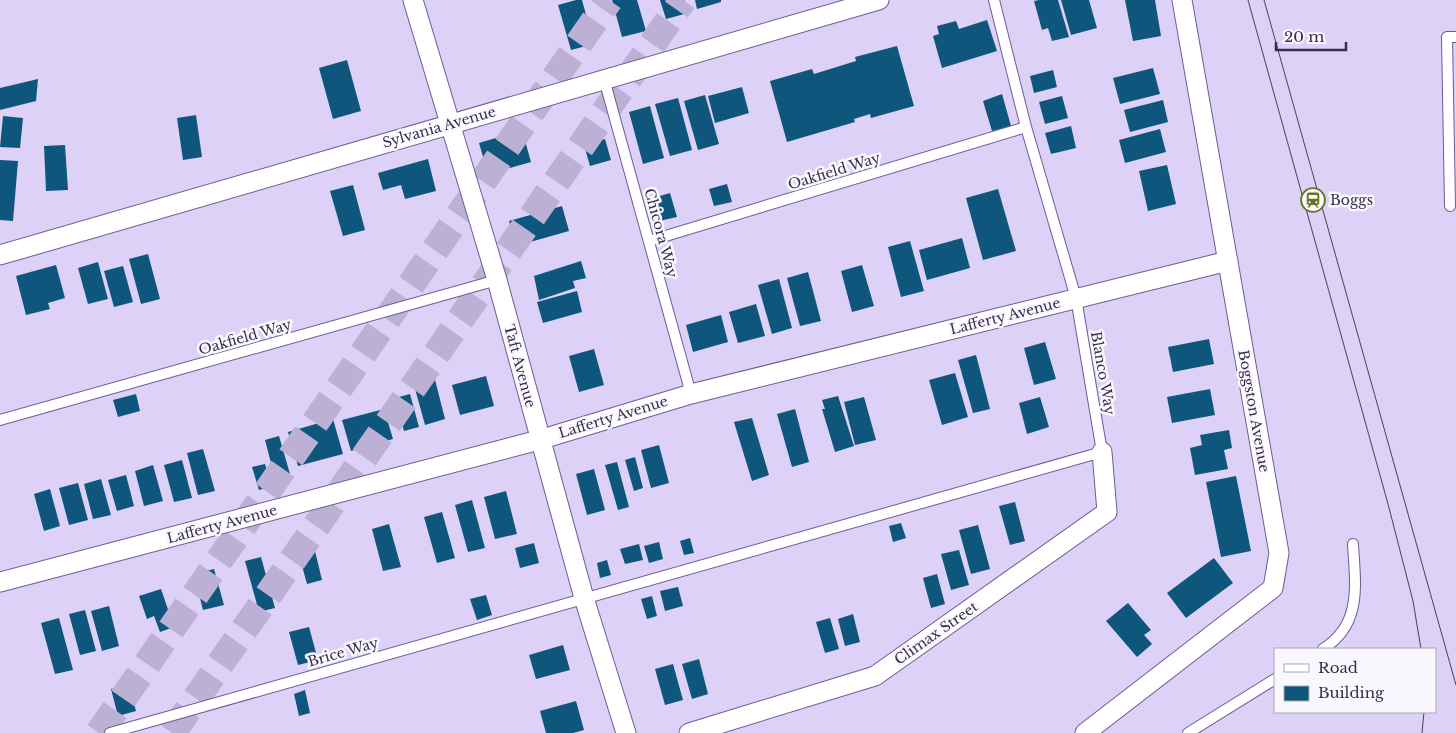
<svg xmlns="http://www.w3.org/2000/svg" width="1456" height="733" font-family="'Libre Baskerville',serif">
<rect width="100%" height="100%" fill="#ddd1f8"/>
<path fill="#0e567c" d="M576,0h6l12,44 -23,6 -13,-45z
M612,0h25l9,31 -24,6z
M660,0h24l4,13 -22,6z
M695,0h26v2l-24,7z
M1039,0h19l11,37 -17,4 -4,-13 -6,2 -8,-29z
M1061,0h28l8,28 -26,7z
M1125,0h30l6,36 -28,5z
M987,20l10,31 -55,17 -9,-32 6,-2 -2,-8 19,-5 3,8z
M897,46l17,60 -43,12 -1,-4 -16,5 1,3 -68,20 -17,-61 42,-12 2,5 42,-13 -1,-4z
M347,60l14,51 -28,8 -14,-51z
M1153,68l7,26 -40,10 -7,-26z
M1053,70l4,17 -23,6 -4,-17z
M38,79l-2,22 -36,9v-22z
M742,87l7,26 -34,10 -7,-27z
M1002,94l9,32 -19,5 -9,-30z
M705,95l14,49 -21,6 -14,-49z
M1062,96l6,22 -23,6 -6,-22z
M678,98l14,52 -22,6 -15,-52z
M1163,100l5,22 -38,10 -6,-22z
M650,106l14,52 -21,6 -14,-52z
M196,115l6,42 -19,3 -6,-42z
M3,116l20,2 -3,30 -20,-1z
M1071,126l5,22 -25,6 -6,-21z
M1160,129l6,23 -41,11 -6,-23z
M522,130l9,32 -36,10 -4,-14 -7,2 -5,-17z
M605,139l6,21 -21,6 -6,-21z
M65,145l3,45 -22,1 -2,-45z
M428,159l8,32 -31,8 -4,-14 -18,5 -5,-17z
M0,160l18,1 -5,60 -13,-1z
M1167,165l9,39 -28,7 -9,-40z
M727,184l5,18 -18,4 -5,-17z
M353,185l12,45 -22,6 -13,-45z
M998,189l18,62 -33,9 -17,-62z
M670,193l7,24 -18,4 -6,-23z
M562,206l7,25 -53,15 -7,-25z
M962,238l8,30 -43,12 -8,-30z
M910,241l14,50 -23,6 -13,-50z
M148,254l12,45 -19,5 -12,-45z
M581,261l5,17 -13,3 2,7 -36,12 -5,-24z
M98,262l10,37 -20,5 -10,-36z
M56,265l9,33 -17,5 2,6 -24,6 -10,-39z
M862,265l12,41 -22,6 -11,-41z
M123,266l10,36 -19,5 -10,-36z
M808,272l13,49 -21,5 -13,-48z
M779,279l13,49 -20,6 -14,-49z
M577,291l5,21 -39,11 -6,-21z
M756,304l9,32 -27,7 -9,-31z
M721,315l7,27 -35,10 -7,-27z
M1209,339l5,25 -41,8 -5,-25z
M1045,342l11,37 -22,6 -10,-37z
M594,349l10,36 -25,7 -10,-36z
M976,355l14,54 -17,4 -15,-53z
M432,368l13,51 -20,6 -14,-51z
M955,373l13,44 -26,8 -13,-45z
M486,376l8,30 -34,9 -8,-30z
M1210,389l5,26 -43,8 -5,-26z
M136,394l4,17 -22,6 -5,-17z
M410,394l9,33 -15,4 -9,-33z
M838,396l16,50 -19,6 -13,-43h3l-3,-9z
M864,397l12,43 -21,5 -11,-43z
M1040,397l9,30 -22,7 -8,-31z
M384,409l9,30 -42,12 -9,-31z
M795,409l14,53 -17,5 -15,-53z
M752,418l17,57 -17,6 -18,-59z
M333,419l10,35 -45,12 -10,-34z
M1229,430l3,18 -8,2 4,19 -33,6 -5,-27 12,-3 -2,-10z
M279,436l11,38 -15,4 -10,-38z
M659,445l10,38 -18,5 -10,-38z
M203,449l12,42 -17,4 -11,-42z
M635,457l8,31 -9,3 -9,-31z
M182,460l10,38 -18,4 -10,-37z
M617,462l12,45 -11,3 -13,-45z
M265,464l7,22 -13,4 -7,-23z
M153,465l10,36 -19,5 -9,-35z
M594,469l11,41 -18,5 -11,-41z
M126,475l8,31 -17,5 -9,-31z
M1236,476l15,75 -30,6 -15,-75z
M101,479l10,36 -18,4 -9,-35z
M78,483l10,37 -19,5 -10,-37z
M50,489l10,37 -16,5 -10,-37z
M506,491l11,43 -22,5 -11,-42z
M472,500l13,48 -17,4 -13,-47z
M1015,502l10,39 -15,4 -11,-39z
M442,512l13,46 -18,5 -13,-46z
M901,523l5,15 -13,4 -4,-16z
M389,524l12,43 -18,4 -11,-42z
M978,525l12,44 -19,5 -12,-44z
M690,538l4,15 -10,2 -4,-14z
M659,542l4,17 -14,4 -5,-17z
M534,543l5,20 -19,5 -5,-20z
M639,544l4,16 -18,4 -5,-15z
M314,547l8,33 -15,4 -9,-33z
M959,550l10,35 -18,5 -10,-36z
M261,557l14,51 -16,4 -14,-51z
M1214,558l19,25 -47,35 -19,-25z
M607,560l4,15 -11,3 -3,-15z
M214,569l10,36 -21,5 -9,-36z
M937,574l8,30 -14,4 -8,-30z
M678,587l5,19 -18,5 -5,-20z
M161,589l13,38 -14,5 -6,-16 -7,3 -8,-23z
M486,595l6,20 -15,5 -7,-21z
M652,596l5,20 -10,3 -6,-20z
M1128,603l23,27 -7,5 8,9 -15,13 -31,-36z
M109,606l10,40 -17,5 -11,-40z
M85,610l11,41 -16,4 -11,-41z
M853,614l7,28 -15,4 -7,-27z
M59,618l14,52 -18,4 -14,-51z
M830,618l9,31 -14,4 -9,-31z
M309,627l9,33 -20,5 -9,-33z
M563,645l7,25 -34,9 -7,-24z
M699,659l9,35 -16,5 -10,-35z
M673,664l10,36 -18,5 -10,-36z
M129,685l7,26 -18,5 -7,-27z
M305,690l5,23 -11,3 -5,-22z
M576,701l8,29 -11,3h-27l-6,-22z"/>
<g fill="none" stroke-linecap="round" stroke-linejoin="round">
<path stroke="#bcb1d5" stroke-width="28" stroke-dasharray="28 14" stroke-linecap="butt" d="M99,733l510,-733
M172,733l511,-733"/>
<g stroke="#6e5b94" stroke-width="12">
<path id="service" d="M604,79l87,315
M1450,206l-3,-169h9
M649,241l377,-114
M0,420l497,-140
M1323,649c40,-25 32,-66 30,-105
M110,733l992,-281 -26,-154 -50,-171 -32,-127
M1188,733l87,-54"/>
</g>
<g stroke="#6e5b94" stroke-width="21">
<path id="minor" d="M413,0l84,280 87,318 42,135
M0,255l879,-255
M0,582l539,-142 152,-46 537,-133
M689,733l186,-57 232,-164 -5,-60
M1085,733l188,-145 6,-35 -97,-553"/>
</g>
<use href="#service" stroke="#fff" stroke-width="10"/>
<use href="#minor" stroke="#fff" stroke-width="19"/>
<path stroke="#48405b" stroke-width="1" d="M1248,0l140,504 25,97 8,48
M1264,0l192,685
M1422,733l2,-21"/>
</g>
<defs>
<g id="station-ring" transform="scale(1.25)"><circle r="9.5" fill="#faf8ff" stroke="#657420" stroke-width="1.5"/><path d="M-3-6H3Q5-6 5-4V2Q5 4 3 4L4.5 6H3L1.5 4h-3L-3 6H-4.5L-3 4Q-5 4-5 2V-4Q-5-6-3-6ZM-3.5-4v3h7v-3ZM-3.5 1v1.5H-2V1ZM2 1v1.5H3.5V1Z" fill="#657420"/></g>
</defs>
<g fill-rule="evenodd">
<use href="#station-ring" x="1313" y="200"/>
</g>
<g text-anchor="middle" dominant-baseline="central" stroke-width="5" stroke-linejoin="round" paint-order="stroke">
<g font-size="14" fill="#372f48" stroke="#faf8ff">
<text transform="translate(439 127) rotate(-16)">Sylvania Avenue</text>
<text transform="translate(834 171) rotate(-17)">Oakfield Way</text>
<text transform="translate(661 233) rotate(75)">Chicora Way</text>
<text transform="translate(1005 316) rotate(-14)">Lafferty Avenue</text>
<text transform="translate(245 337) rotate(-16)">Oakfield Way</text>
<text transform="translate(520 366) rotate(75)">Taft Avenue</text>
<text transform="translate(1103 373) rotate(80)">Blanco Way</text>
<text transform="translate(1254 411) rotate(80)">Boggston Avenue</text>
<text transform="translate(613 417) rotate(-17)">Lafferty Avenue</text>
<text transform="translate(222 524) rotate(-15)">Lafferty Avenue</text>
<text transform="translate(936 633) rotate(-35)">Climax Street</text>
<text transform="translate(343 652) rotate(-16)">Brice Way</text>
</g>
<g font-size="14" fill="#372f48" stroke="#faf8ff" text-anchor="start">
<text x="1330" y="200">Boggs</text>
</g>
</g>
<rect x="1274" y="648" width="162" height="65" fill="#faf8ff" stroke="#aca8b6"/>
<rect x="1284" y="664" width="25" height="8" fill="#ffffff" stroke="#aca8b6"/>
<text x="1318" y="673" font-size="15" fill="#372f48">Road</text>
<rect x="1284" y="686" width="25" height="15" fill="#0e567c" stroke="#aca8b6"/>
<text x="1318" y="698" font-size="15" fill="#372f48">Building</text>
<path d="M1276 42v8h70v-8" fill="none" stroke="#372f48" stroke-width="2.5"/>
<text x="1284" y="42" font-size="15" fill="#372f48" stroke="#faf8ff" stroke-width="4" paint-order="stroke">20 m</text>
</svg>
